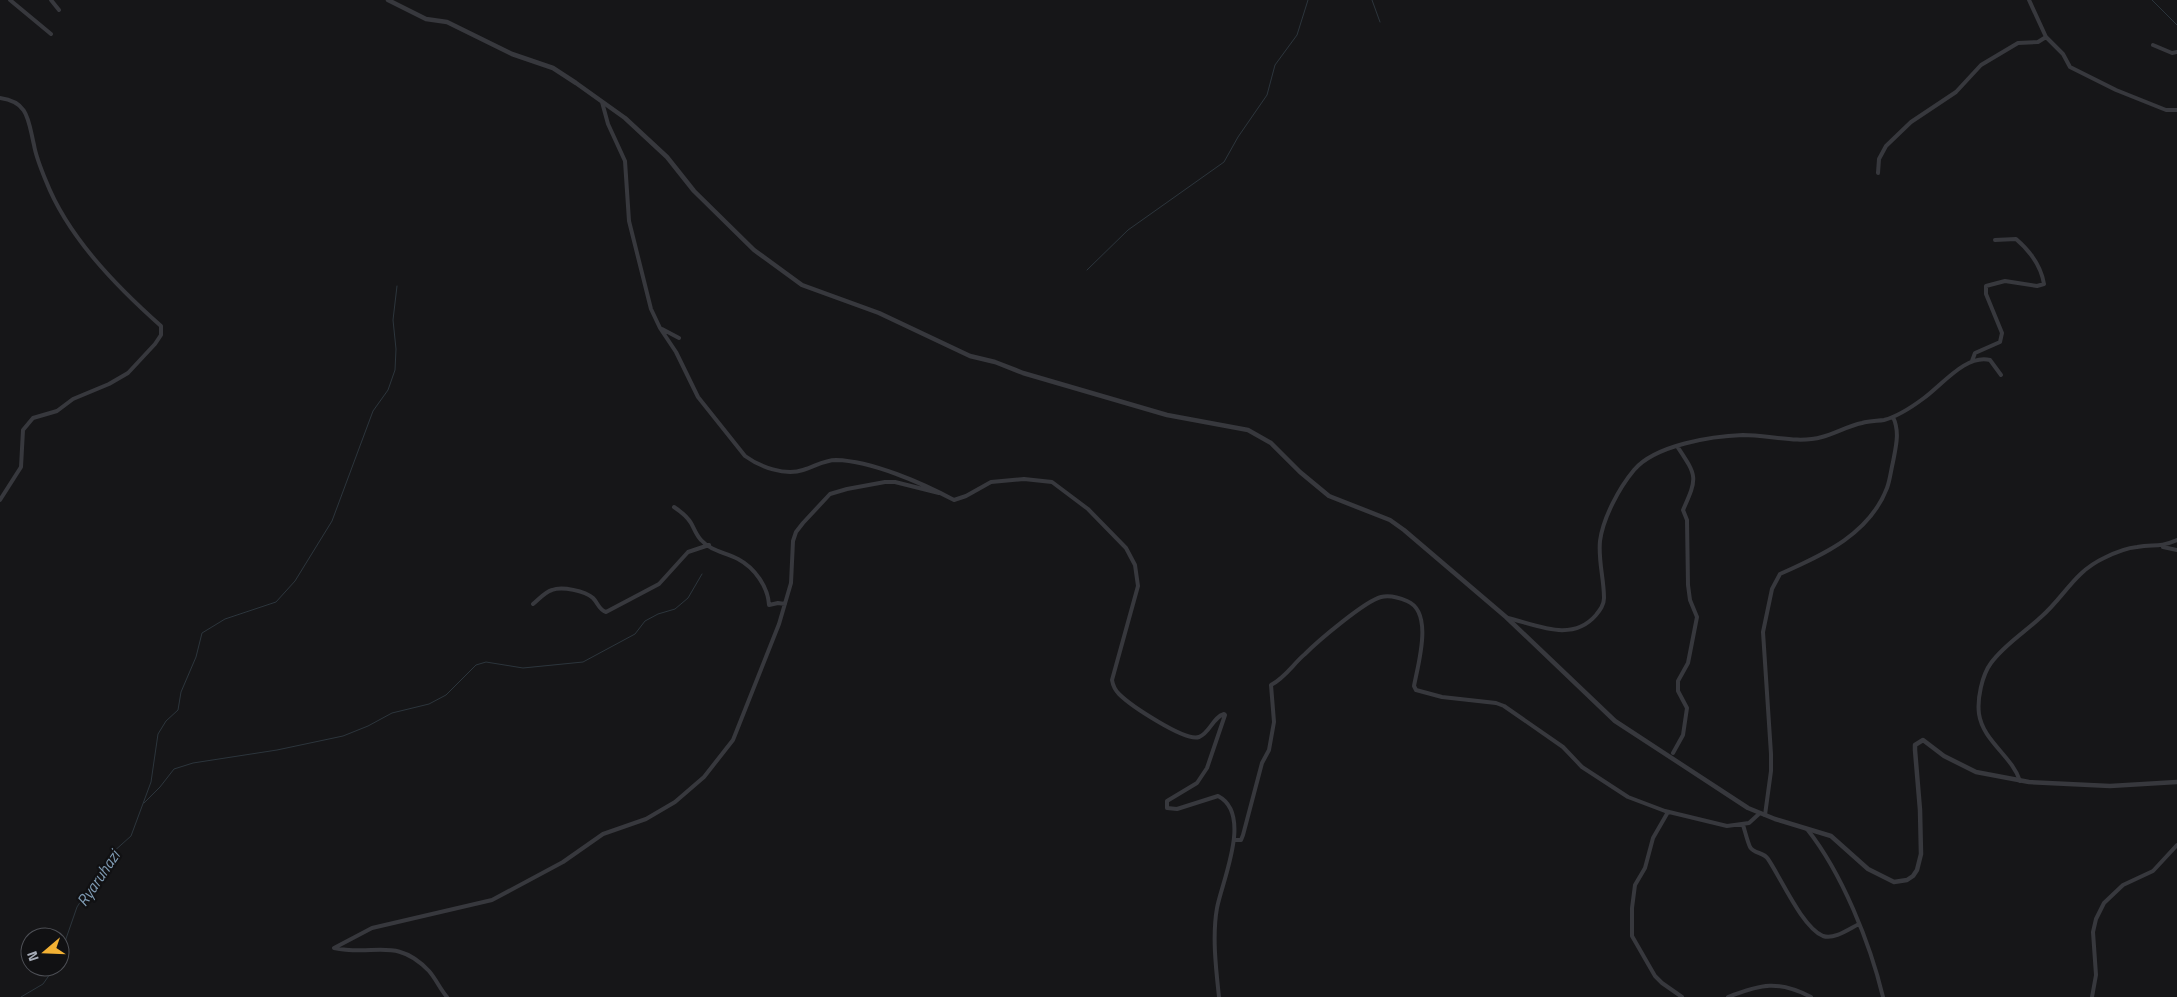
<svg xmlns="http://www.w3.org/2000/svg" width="2177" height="997" font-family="'Titillium Web',sans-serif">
<rect width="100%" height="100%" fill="#161618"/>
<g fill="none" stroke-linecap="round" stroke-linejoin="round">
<path stroke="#2c353c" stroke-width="1" d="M1372,0l8,22
M2152,0l25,25
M1087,270l41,-40 96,-68 14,-25 29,-42 8,-30 22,-30 11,-35
M144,803l16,-16 14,-18 19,-6 84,-13 66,-14 25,-10 24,-13 37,-9 17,-9 30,-30 10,-3 37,6 60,-6 52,-28 10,-13 13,-7 17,-5 13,-11 14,-24
M60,956l17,-49 35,-54 19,-17 20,-54 7,-48 8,-13 12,-11 3,-18 15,-35 6,-24 23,-14 51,-17 19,-21 37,-60 41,-110 15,-21 7,-20 1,-21 -3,-29 4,-34
M21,997l22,-13 12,-17"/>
<path stroke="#37383d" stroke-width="4" d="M10,0l41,34
M51,0l8,10
M2029,0l17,37 17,17 7,13 46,23 50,20h11
M2153,45l19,8 5,-1
M0,98c29,4 28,22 34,47 2,12 7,24 12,36 22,56 70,105 115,145v9l-6,9 -27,29 -19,11 -36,15 -16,12 -24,7 -10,12 -2,37 -21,33
M602,102l6,22 17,37 4,60 22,88 9,19 16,24 22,45 47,59c15,11 40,20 58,14 11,-3 21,-10 33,-10 36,1 86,23 118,40l12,-4 25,-14 33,-3 28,3 36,27 38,39 9,17 3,21 -26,94c1,6 3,10 7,14 11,11 66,48 80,43 11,-4 14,-20 25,-23l1,1 -18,53 -10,15 -30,18v7l10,1 41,-13c35,18 4,85 -1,112 -5,28 -1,61 2,89
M1878,173l1,-14 7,-13 25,-24 45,-30 25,-27 37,-22 20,-1 8,-5
M662,329l17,9
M1972,361l3,-8 25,-11 2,-9 -16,-39v-8l19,-5 32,5 7,-2c-3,-18 -14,-33 -28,-45l-21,1
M674,507c6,4 13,9 17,16 3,5 5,12 10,17 10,11 23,12 37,19 17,9 30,28 31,46l9,-2 7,1
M2163,547l14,3
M533,604c6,-5 12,-12 19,-14 10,-4 33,1 41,8 5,5 6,12 13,14l53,-28 29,-32 21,-7
M1508,618c29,7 64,25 88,-3 4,-5 8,-10 8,-17 0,-19 -6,-38 -4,-57 3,-23 19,-53 34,-71 21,-25 78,-34 109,-35 26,0 54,9 79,2 14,-4 26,-11 40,-14 7,-2 15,-2 22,-3 15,-4 28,-13 40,-22 18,-13 42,-44 66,-38l11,15
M1673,753l10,-18 4,-27 -9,-17v-10l10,-18 9,-46 -7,-17 -2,-15 -1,-65 -4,-10c15,-33 14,-34 -6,-64
M2020,781c-8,-25 -37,-40 -41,-67 -2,-15 3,-39 12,-51 13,-18 34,-31 50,-46 24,-21 33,-45 63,-59 10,-5 22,-10 33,-11 18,-3 21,1 40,-7
M1668,812l-15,26 -8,30 -10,17 -3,23v28l23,40 7,7 20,14
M1765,815l6,-44v-17l-8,-122 9,-43 8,-15c42,-19 89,-39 107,-86 3,-8 4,-18 6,-26 3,-16 7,-30 0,-45
M1743,825c2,6 4,15 7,22 4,7 14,5 18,12 13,19 34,68 55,77 11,4 26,-7 36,-12
M1807,829c35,44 63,114 76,168
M1234,840h7l2,-5 19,-72 7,-13 5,-28 -3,-37c15,-8 22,-21 34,-31 13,-13 60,-53 76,-57 8,-2 19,1 26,4 27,11 11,63 7,85l2,4 26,7 54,6 8,3 59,41 19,20 46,30 37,14 62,15 22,-3 11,-10
M334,948l38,-20 120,-28 71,-38 40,-28 43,-15 29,-17 29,-25 29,-37 46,-116 12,-41 2,-42 3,-9 7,-9 27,-29 17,-5 38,-7h10l44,11
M334,948c40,9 62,-12 95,23 7,8 11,18 18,26
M1728,997c33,-13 50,-17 83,0
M2092,997l4,-22 -3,-43 3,-13 8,-16 19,-18 30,-14 24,-26"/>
<path stroke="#37383d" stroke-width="4.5" d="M388,0l38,19 21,3 65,32 41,14 23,15 49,35 42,39 27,34 60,59 48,35 77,28 91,43 25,6 28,11 144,42 81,15 23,13 29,29 29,24 61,24 14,10 102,87 109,104 133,87 27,11 56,17 37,33 26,13 13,-2 6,-4 4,-6 4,-16 -1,-44 -5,-60v-5l8,-5 21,16 32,16 53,10 81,4 67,-4"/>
</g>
<g text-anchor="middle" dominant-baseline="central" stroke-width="4.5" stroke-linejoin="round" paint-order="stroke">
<g font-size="16" font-style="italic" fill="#7f9bb3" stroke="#111113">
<text transform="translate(98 878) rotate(-56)">Ryaruhazi</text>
</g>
</g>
<g transform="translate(45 952) rotate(251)"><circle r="24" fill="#111113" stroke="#4d4f55"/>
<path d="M0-4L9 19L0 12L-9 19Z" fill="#f2b134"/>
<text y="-8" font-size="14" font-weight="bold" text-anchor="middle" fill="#a8adb8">N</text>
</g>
</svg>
